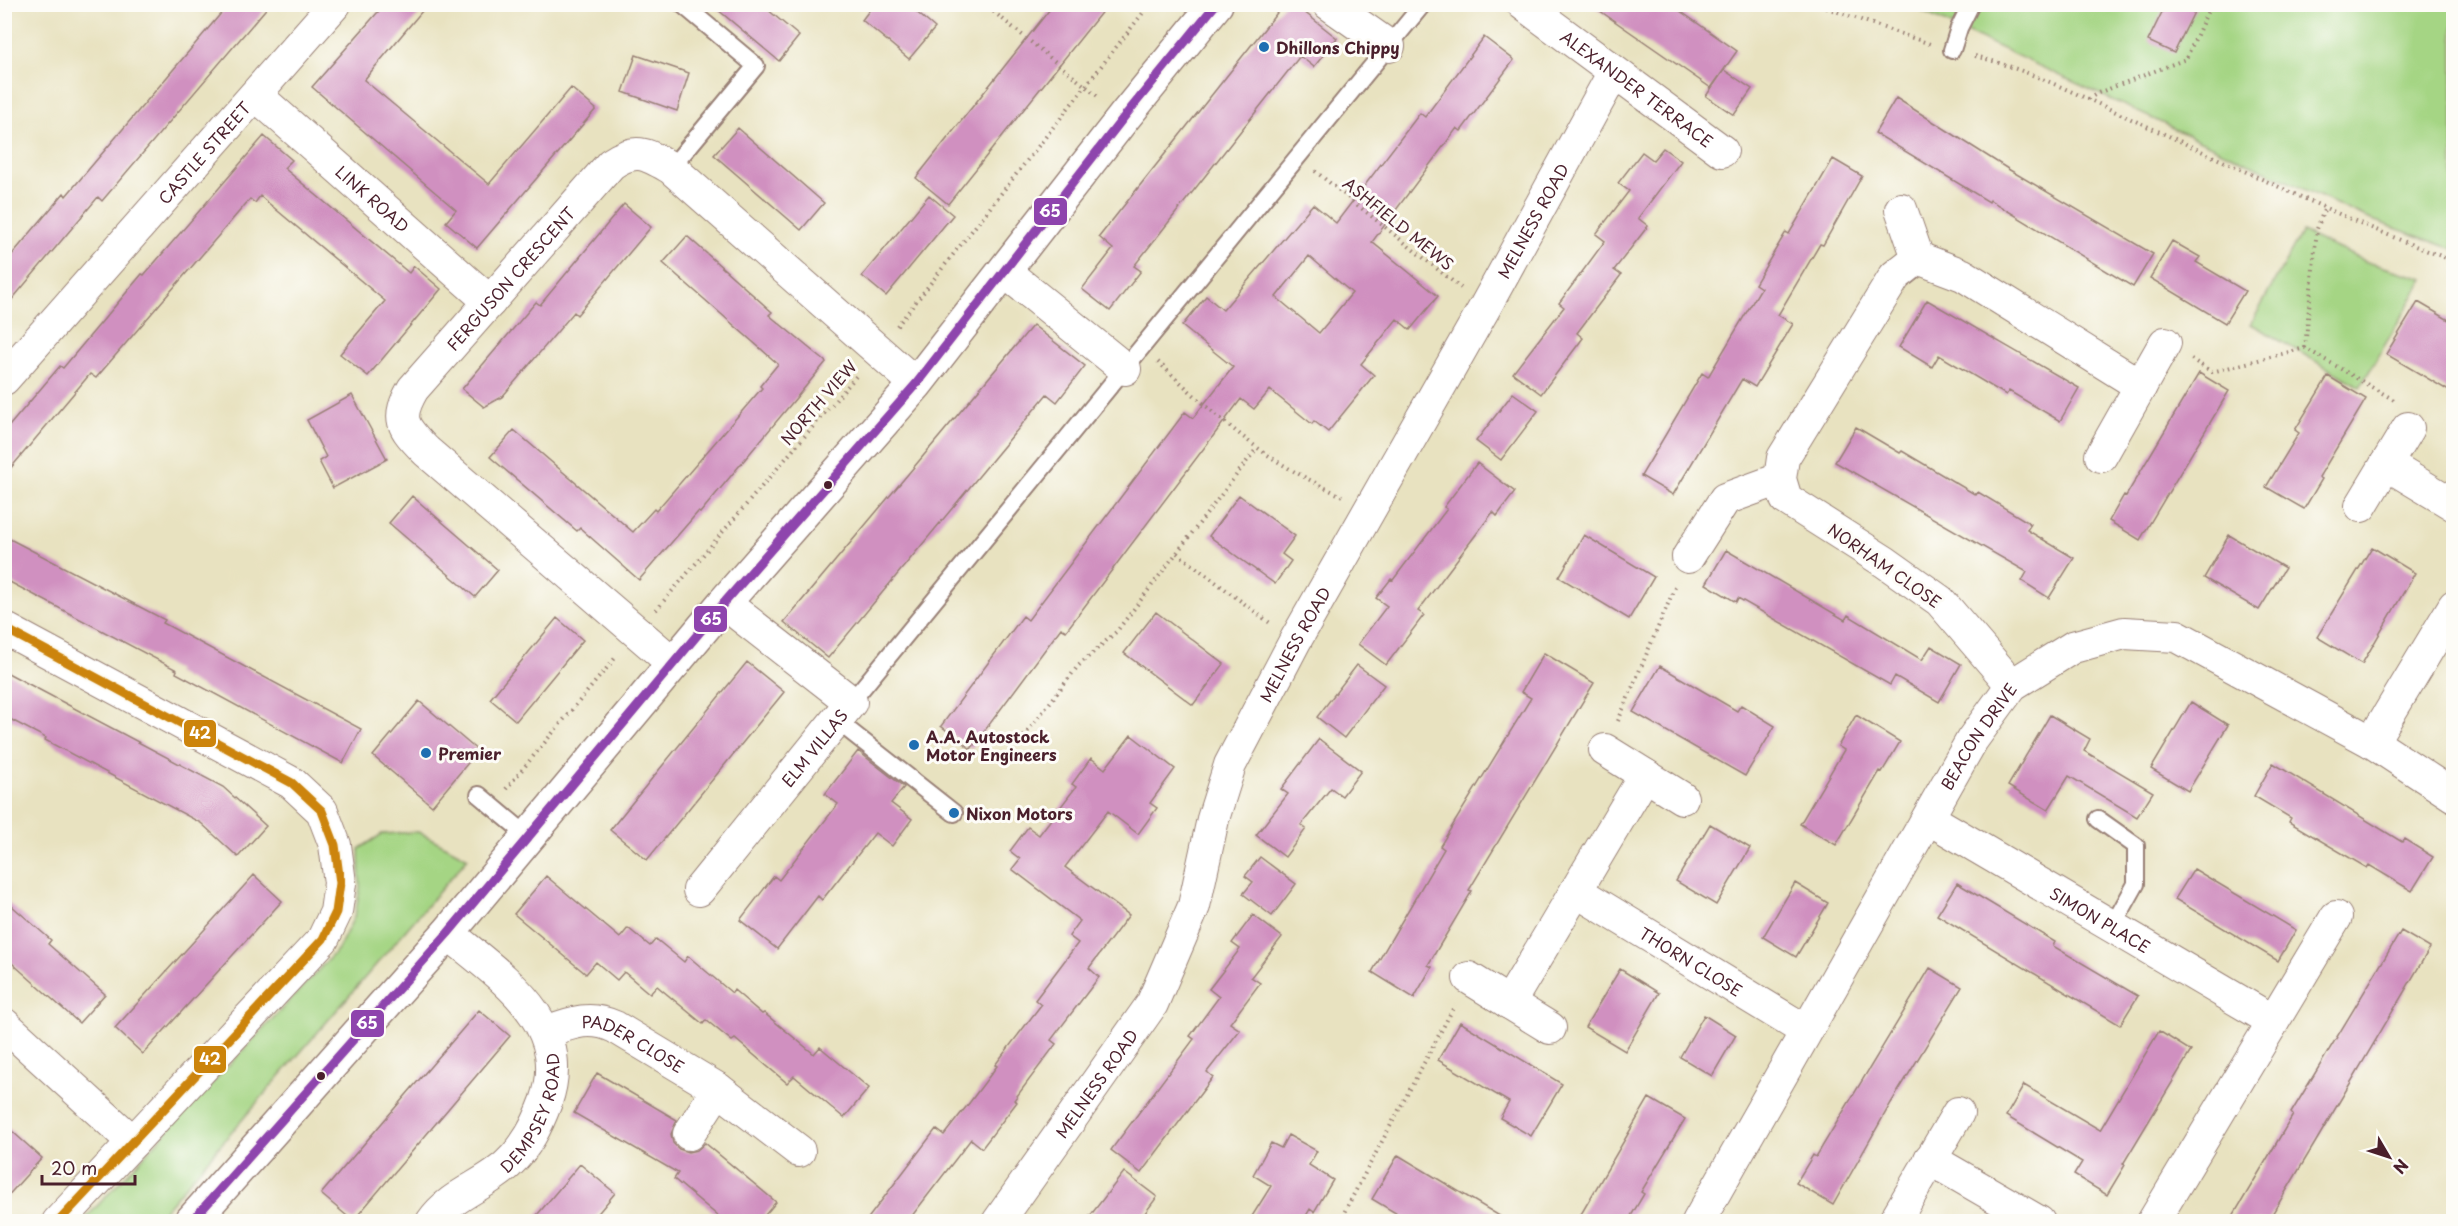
<svg xmlns="http://www.w3.org/2000/svg" width="2458" height="1226" font-family="'Playpen Sans',sans-serif">
<rect width="100%" height="100%" fill="#fdfcf7"/>
<filter id="ink" filterUnits="userSpaceOnUse"><feTurbulence type="fractalNoise" baseFrequency=".0167" numOctaves="2"/><feDisplacementMap in="SourceGraphic" scale="12" xChannelSelector="R" yChannelSelector="G"/><feConvolveMatrix kernelMatrix="1 2 1 2 8 2 1 2 1" color-interpolation-filters="sRGB"/></filter>
<filter id="wash" filterUnits="userSpaceOnUse"><feTurbulence type="fractalNoise" baseFrequency=".008" numOctaves="4" result="noise"/><feDisplacementMap in="SourceGraphic" scale="24" xChannelSelector="R" yChannelSelector="G"/><feGaussianBlur stdDeviation="1.35" result="paint"/><feColorMatrix in="noise" values="0 0 0 0 0 0 0 0 0 0 0 0 0 0 0 0 0 1.4 0 .05"/><feComposite in="paint" operator="in"/></filter>
<g filter="url(#wash)">
<rect width="100%" height="100%" fill="#e8e2c0"/>
<path fill="#a5d584" stroke="#787a58" stroke-width="1.5" d="M1908,5h545v244l-89,-32z
M2302,232l65,30 57,17 -64,108 -109,-63z
M419,832l49,26 -313,363h-72l255,-272 17,-34 5,-27 -1,-39 23,-15z"/>
<g id="blocks">
<path fill="#d090c0" fill-rule="evenodd" d="M229,4h41l-168,197 -4,-4 -94,112v-45l60,-71 2,3z
M385,4h43l-64,76 125,104 82,-96 25,21 -119,139 -31,-26 10,-12 -144,-123z
M711,4h50l38,32 -20,25z
M874,4h33l28,24 -26,31 -47,-39z
M1054,4h54l-160,200 -32,-26z
M1284,4h10l43,34 -23,29 -14,-11 -166,210 7,5 -31,40 -28,-22 31,-40 -14,-12z
M1590,4h80l67,47 -26,37z
M2166,4h32l-24,49 -26,-12z
M1484,37l30,23 -53,71 -4,-3 -85,114 66,54 -28,34 -13,-11 -36,45 13,11 -46,57 -14,-11 -2,3 -42,-34 -16,19 -13,-10 -175,232 -5,-3 -90,121 -30,-23 82,-110 5,4 157,-208 8,6 40,-51 -51,-41 24,-30 17,14 90,-106 23,19 84,-110 5,4zM1309,256l43,37 -33,40 -43,-36z
M636,55l53,18 -12,38 -54,-19z
M1724,70l28,19 -18,26 -28,-19z
M1896,98l112,71 145,85 -20,33 -143,-87 -1,2 -114,-69z
M738,128l86,75 -23,27 -87,-75z
M264,136l28,24 -8,8 125,105 5,-7 27,23 -73,87 -28,-22 45,-53 -125,-105 -5,7 -5,-4 -154,179 -6,-4 -86,102v-44l56,-66 3,2 79,-94 2,1z
M1663,148l18,13 -43,57 10,8 -34,44 7,5 -44,58 6,5 -42,56 -28,-21 51,-66 -5,-4 46,-62 -9,-7 33,-43 -11,-8 24,-31 11,8z
M1833,159l29,17 -39,69 -3,-1 -42,71 15,9 -38,63 -13,-8 -69,116 -32,-19 61,-103 6,4 53,-89 -6,-4 31,-52 3,2z
M929,195l24,20 -67,81 -24,-20z
M624,204l27,23 -74,88 -3,-3 -72,85 -18,10 -22,-18 74,-87 4,3z
M687,236l85,76 -3,3 57,47 -126,151 -2,-1 -59,68 -59,-52 -3,3 -87,-74 24,-27 119,102 21,-23 2,2 106,-123 -2,-2 18,-22 -115,-101z
M2172,241l28,16 -4,5 49,29 -20,32 -75,-45z
M1927,300l152,88 -19,33 -51,-30 -3,4 -67,-40 -7,12 -33,-20z
M2418,302l36,21v71l-68,-40z
M1033,325l52,41 -28,36 -10,-8 -219,264 -44,-36z
M2199,373l30,18 -89,149 -31,-19 15,-26 2,1z
M2328,376l38,23 -47,78 3,2 -18,30 -38,-22 33,-54 -4,-3z
M1513,393l25,18 -37,49 -25,-19z
M352,395l35,64 -54,29 -14,-27 7,-4 -19,-37z
M1856,427l44,26 2,-2 74,44 2,-3 53,32 -4,6 47,28 -25,40 -27,-17 5,-9 -192,-110z
M1477,463l38,29 -18,24 -4,-4 -75,99 6,4 -38,50 -28,-21 29,-38 -11,-8 15,-19 2,1 54,-71 -3,-2z
M1239,495l56,41 -13,18 9,7 -16,23 -66,-48z
M412,496l86,74 -23,27 -86,-74z
M1584,535l70,42 -25,42 -70,-42z
M2229,535l56,33 -26,42 -55,-32z
M4,536l161,84 -2,3 198,106 -18,34 -167,-90 1,-3 -173,-91z
M2372,547l43,26 -53,91 -45,-27z
M1726,550l119,70 3,-5 74,45 9,-14 30,18 -22,38 -44,-26 -5,9 -152,-87 -2,4 -30,-18z
M1156,612l68,52 -31,41 -69,-52z
M557,618l26,22 -67,81 -26,-22z
M1544,653l50,30 -125,207 3,1 -44,74 4,2 -18,31 -42,-26 72,-123 -4,-3 91,-148 -10,-6z
M747,662l37,30 -137,168 -37,-30z
M1357,665l27,20 -40,53 -27,-21z
M1660,666l77,45 4,-6 34,21 -30,50 -112,-64z
M4,671l219,116 43,39 -28,31 -37,-34 -156,-83 1,-2 -42,-22z
M419,701l59,50 -46,55 -59,-50z
M2191,702l37,23 -40,66 -37,-22z
M1856,715l44,27 -18,30 -2,-1 -44,74 -36,-21 44,-74 -6,-4z
M2050,715l40,24 -6,12 69,41 -16,25 -68,-41 -21,34 -40,-24z
M1131,735l44,34 -25,34 7,5 -19,26 -30,-23 -43,56 64,48 -40,53 10,9 -48,63 5,4 -42,56 3,2 -35,46 -11,-9 -63,82h-42l70,-92 8,6 26,-33 27,-36 -2,-1 46,-60 -6,-5 43,-57 -9,-7 11,-15 -68,-52 8,-10 -10,-8 18,-24 11,8 37,-48 -4,-3 19,-26 14,11z
M1319,739l42,32 -19,25 -11,-8 -30,37 5,4 -21,28 -29,-22 32,-41 -7,-5z
M858,751l46,36 -13,16 21,16 -20,27 -17,-13 -53,67 -4,-4 -41,53 -37,-29 34,-44 5,4 59,-76 -13,-10z
M2273,763l129,79 2,-3 29,18 -21,34 -43,-26 -2,3 -78,-46 2,-4 -37,-22z
M1710,824l40,24 -34,57 -40,-24z
M1260,857l36,27 -24,32 -29,-22 10,-12 -8,-6z
M2194,869l102,61 -18,31 -103,-62z
M254,875l28,26 -139,153 -28,-26z
M546,876l74,62 8,-10 22,18 6,-7 28,23 4,-6 44,37 2,-3 28,24 2,-1 50,41 6,-7 49,41 -25,30 -50,-42 -7,7 -52,-44 -3,2 -26,-21 -3,4 -46,-38 -7,8 -26,-22 -7,8 -21,-18 -10,12 -72,-60z
M1795,883l33,20 -32,54 -33,-20z
M1957,883l98,59 -2,4 85,50 -18,29 -183,-110z
M4,899l47,41 -3,4 57,50 -26,29 -75,-67z
M1253,915l29,22 -31,40 9,6 -30,40 10,7 -33,42 6,5 -72,96 -30,-23 83,-111 -4,-3 29,-39 -10,-8 31,-40 -8,-6z
M2401,931l29,17 -115,195 -47,78h-38l63,-106 -2,-2z
M1930,968l32,19 -71,116 -58,102 -37,-22 17,-28 3,2z
M1620,969l39,24 -34,58 -40,-24z
M479,1010l31,26 -157,185 -32,-27z
M1704,1015l32,20 -24,41 -32,-19z
M1460,1022l102,62 -31,52 -31,-18 9,-16 -71,-42z
M2159,1031l32,20 -68,113 2,1 -18,30 -33,-20 8,-13 -76,-46 18,-31 76,45z
M597,1073l80,47 -6,14 2,9 6,6 9,3 9,-2 8,-7 71,59 -16,19h-36l-50,-42 4,-6 -104,-60z
M1649,1098l36,21 -44,73 3,2 -16,27h-51z
M4,1124l38,34 -38,42z
M1288,1135l29,16 -8,14 24,15 -19,32 -4,-3 -7,12h-54l22,-35 -18,-11 18,-32 10,5z
M1398,1155l110,66h-99l-37,-22z
M580,1164l35,29 -20,24 -5,4h-58z
M1124,1172l33,25 -18,24h-53z"/>
</g>
</g>
<g filter="url(#ink)">
<use href="#blocks" fill-opacity="0" stroke="#998076" stroke-width="1.5"/>
<g fill="none" stroke-linecap="round" stroke-linejoin="round">
<g stroke="#998076" stroke-width="20">
<path id="service" d="M1952,50l7,-22 12,-24
M671,168l85,-102 -74,-62
M851,702l572,-698
M836,720l118,93
M479,795l50,42
M2098,819l38,27v38l-24,43"/>
</g>
<g stroke="#998076" stroke-width="34">
<g id="minor">
<path d="M1329,4l60,42"/>
<path id="s1" d="M1523,4l199,147"/>
<path id="s2" d="M256,95l234,207"/>
<path d="M1901,209l17,49"/>
<path d="M1004,271l121,98"/>
<path id="s3" d="M4,379l331,-375"/>
<path d="M2101,456l64,-113"/>
<path d="M2386,464l68,41"/>
<path d="M2361,506l47,-78"/>
<path d="M1688,557l37,-58 55,-20"/>
<path d="M4,628l288,155 30,28 13,34 5,38 -4,29 -13,27 -265,283"/>
<path id="s4" d="M674,664l-248,-213c-23,-24 -31,-31 -13,-62l198,-225c25,-17 35,-10 60,4l245,216"/>
<path d="M2012,685l-72,-84 -55,-39 -99,-63 -6,-20 3,-21 112,-182 23,-18 45,17 178,111"/>
<path d="M2372,742l82,-136"/>
<path d="M1605,750l77,48"/>
<path id="s5" d="M1928,818l345,203"/>
<path id="s6" d="M699,890l152,-188 -127,-99"/>
<path id="s7" d="M1576,891l230,140"/>
<path d="M1469,978l81,50"/>
<path d="M1509,1003l136,-228"/>
<path d="M4,1024l129,118"/>
<path id="s8" d="M546,1032c25,-9 44,-17 69,-5l103,62 81,62"/>
<path d="M689,1134l29,-45"/>
<path d="M1930,1159l109,63"/>
<path id="s9" d="M432,1222c18,-27 54,-37 76,-58 19,-18 29,-38 38,-62 28,-80 -46,-125 -98,-169"/>
<path id="s10" d="M998,1222l154,-218 42,-98 19,-87 17,-54 65,-124 190,-334 129,-235"/>
<path id="s11" d="M1698,1222l274,-482 40,-55 61,-38 51,-14 53,3 195,106 82,54"/>
<path d="M1894,1222l64,-109"/>
<path d="M2153,1222l183,-305"/>
</g>
</g>
<g stroke="#998076" stroke-width="36">
<path id="tertiary" d="M191,1222l257,-289 276,-330 192,-219 208,-267 92,-113"/>
</g>
<path stroke="#998076" stroke-width="4" stroke-dasharray="1.5 4.5" stroke-linecap="butt" d="M984,4l116,94
M1815,4l115,40
M1975,56c54,14 106,40 156,63 107,48 213,101 323,142
M2088,99l10,-6 88,-34 25,-55
M1315,171l146,117
M897,326l253,-322
M2305,348l12,-119 8,-22
M2191,359l21,13 93,-24 89,52
M1158,362c32,29 63,59 97,84 27,20 57,36 87,50
M1177,553l93,70
M656,610l202,-236
M1618,721l58,-136
M1002,765l76,-99 39,-35 140,-183
M506,789l110,-132
M1339,1222l116,-217"/>
<use href="#service" stroke="#fff" stroke-width="16"/>
<use href="#minor" stroke="#fff" stroke-width="32"/>
<use href="#tertiary" stroke="#fff" stroke-width="33"/>
<g stroke="#fdfcf7" stroke-width="14">
<path id="bus-1" d="M191,1222l257,-289 276,-330 192,-219 208,-267 92,-113"/>
</g>
<g stroke="#fdfcf7" stroke-width="14">
<path id="bus-2" d="M4,628l288,155 30,28 13,34 5,38 -4,29 -13,27 -265,283"/>
</g>
<use href="#bus-1" stroke="#8e44ad" stroke-width="9"/>
<use href="#bus-2" stroke="#cc840b" stroke-width="9"/>
</g>
</g>
<g fill="#1f6fb2" stroke="#fdfcf7" stroke-width="2">
<circle cx="1264" cy="47" r="6"/>
<circle cx="914" cy="745" r="6"/>
<circle cx="426" cy="753" r="6"/>
<circle cx="954" cy="813" r="6"/>
</g>
<g fill="#4a1f2b" stroke="#fdfcf7" stroke-width="2">
<circle cx="828" cy="485" r="5"/>
<circle cx="321" cy="1076" r="5"/>
</g>
<g text-anchor="middle" dominant-baseline="central" stroke-width="6" stroke-linejoin="round" paint-order="stroke">
<g font-size="16" font-weight="bold" fill="#4a1f2b" stroke="#fdfcf7" text-anchor="start">
<text x="1276" y="47">Dhillons Chippy</text>
<text x="926" y="736">A.A. Autostock<tspan x="926" dy="18">Motor Engineers</tspan></text>
<text x="438" y="753">Premier</text>
<text x="966" y="813">Nixon Motors</text>
</g>
<g font-size="16" fill="#4a1f2b" stroke="#fdfcf7">
<text stroke="none"><textPath href="#s1" startOffset="142">ALEXANDER TERRACE</textPath></text>
<text stroke="none"><textPath href="#s3" startOffset="302">CASTLE STREET</textPath></text>
<text stroke="none"><textPath href="#s2" startOffset="156">LINK ROAD</textPath></text>
<text stroke="none"><textPath href="#s10" startOffset="1142">MELNESS ROAD</textPath></text>
<text transform="translate(1399 223) rotate(39)">ASHFIELD MEWS</text>
<text stroke="none"><textPath href="#s4" startOffset="546">FERGUSON CRESCENT</textPath></text>
<text transform="translate(818 402) rotate(-49)">NORTH VIEW</text>
<text transform="translate(1885 565) rotate(35)">NORHAM CLOSE</text>
<text stroke="none"><textPath href="#s10" startOffset="656">MELNESS ROAD</textPath></text>
<text stroke="none"><textPath href="#s11" startOffset="561">BEACON DRIVE</textPath></text>
<text stroke="none"><textPath href="#s6" startOffset="183">ELM VILLAS</textPath></text>
<text stroke="none"><textPath href="#s5" startOffset="200">SIMON PLACE</textPath></text>
<text stroke="none"><textPath href="#s7" startOffset="135">THORN CLOSE</textPath></text>
<text stroke="none"><textPath href="#s8" startOffset="94">PADER CLOSE</textPath></text>
<text stroke="none"><textPath href="#s10" startOffset="170">MELNESS ROAD</textPath></text>
<text stroke="none"><textPath href="#s9" startOffset="154">DEMPSEY ROAD</textPath></text>
</g>
</g>
<g stroke="#fdfcf7" stroke-width="2">
<rect x="1033" y="197" width="35" height="29" rx="6" fill="#8e44ad"/>
<rect x="693" y="605" width="35" height="28" rx="6" fill="#8e44ad"/>
<rect x="183" y="719" width="34" height="29" rx="6" fill="#cc840b"/>
<rect x="350" y="1009" width="35" height="29" rx="6" fill="#8e44ad"/>
<rect x="193" y="1045" width="34" height="29" rx="6" fill="#cc840b"/>
</g>
<g font-size="16" text-anchor="middle" font-weight="bold" fill="#fff">
<text x="1050" y="217">65</text>
<text x="711" y="625">65</text>
<text x="200" y="739">42</text>
<text x="367" y="1029">65</text>
<text x="210" y="1065">42</text>
</g>
<rect width="2458" height="1226" fill="none" stroke="#fdfcf7" stroke-width="24"/>
<g transform="translate(2389 1157) rotate(129)" stroke="#fdfcf7" stroke-width="4.5" paint-order="stroke">
<path d="M0-4.5L10 22L0 15L-10 22Z" fill="#4a1f2b"/>
<text y="-9" font-size="16" font-weight="bold" text-anchor="middle" fill="#4a1f2b">N</text>
</g>
<path d="M42 1175v9h93v-9" fill="none" stroke="#4a1f2b" stroke-width="3"/>
<text x="51" y="1175" font-size="18" fill="#4a1f2b" stroke="#fdfcf7" stroke-width="4.5" paint-order="stroke">20 m</text>
</svg>
